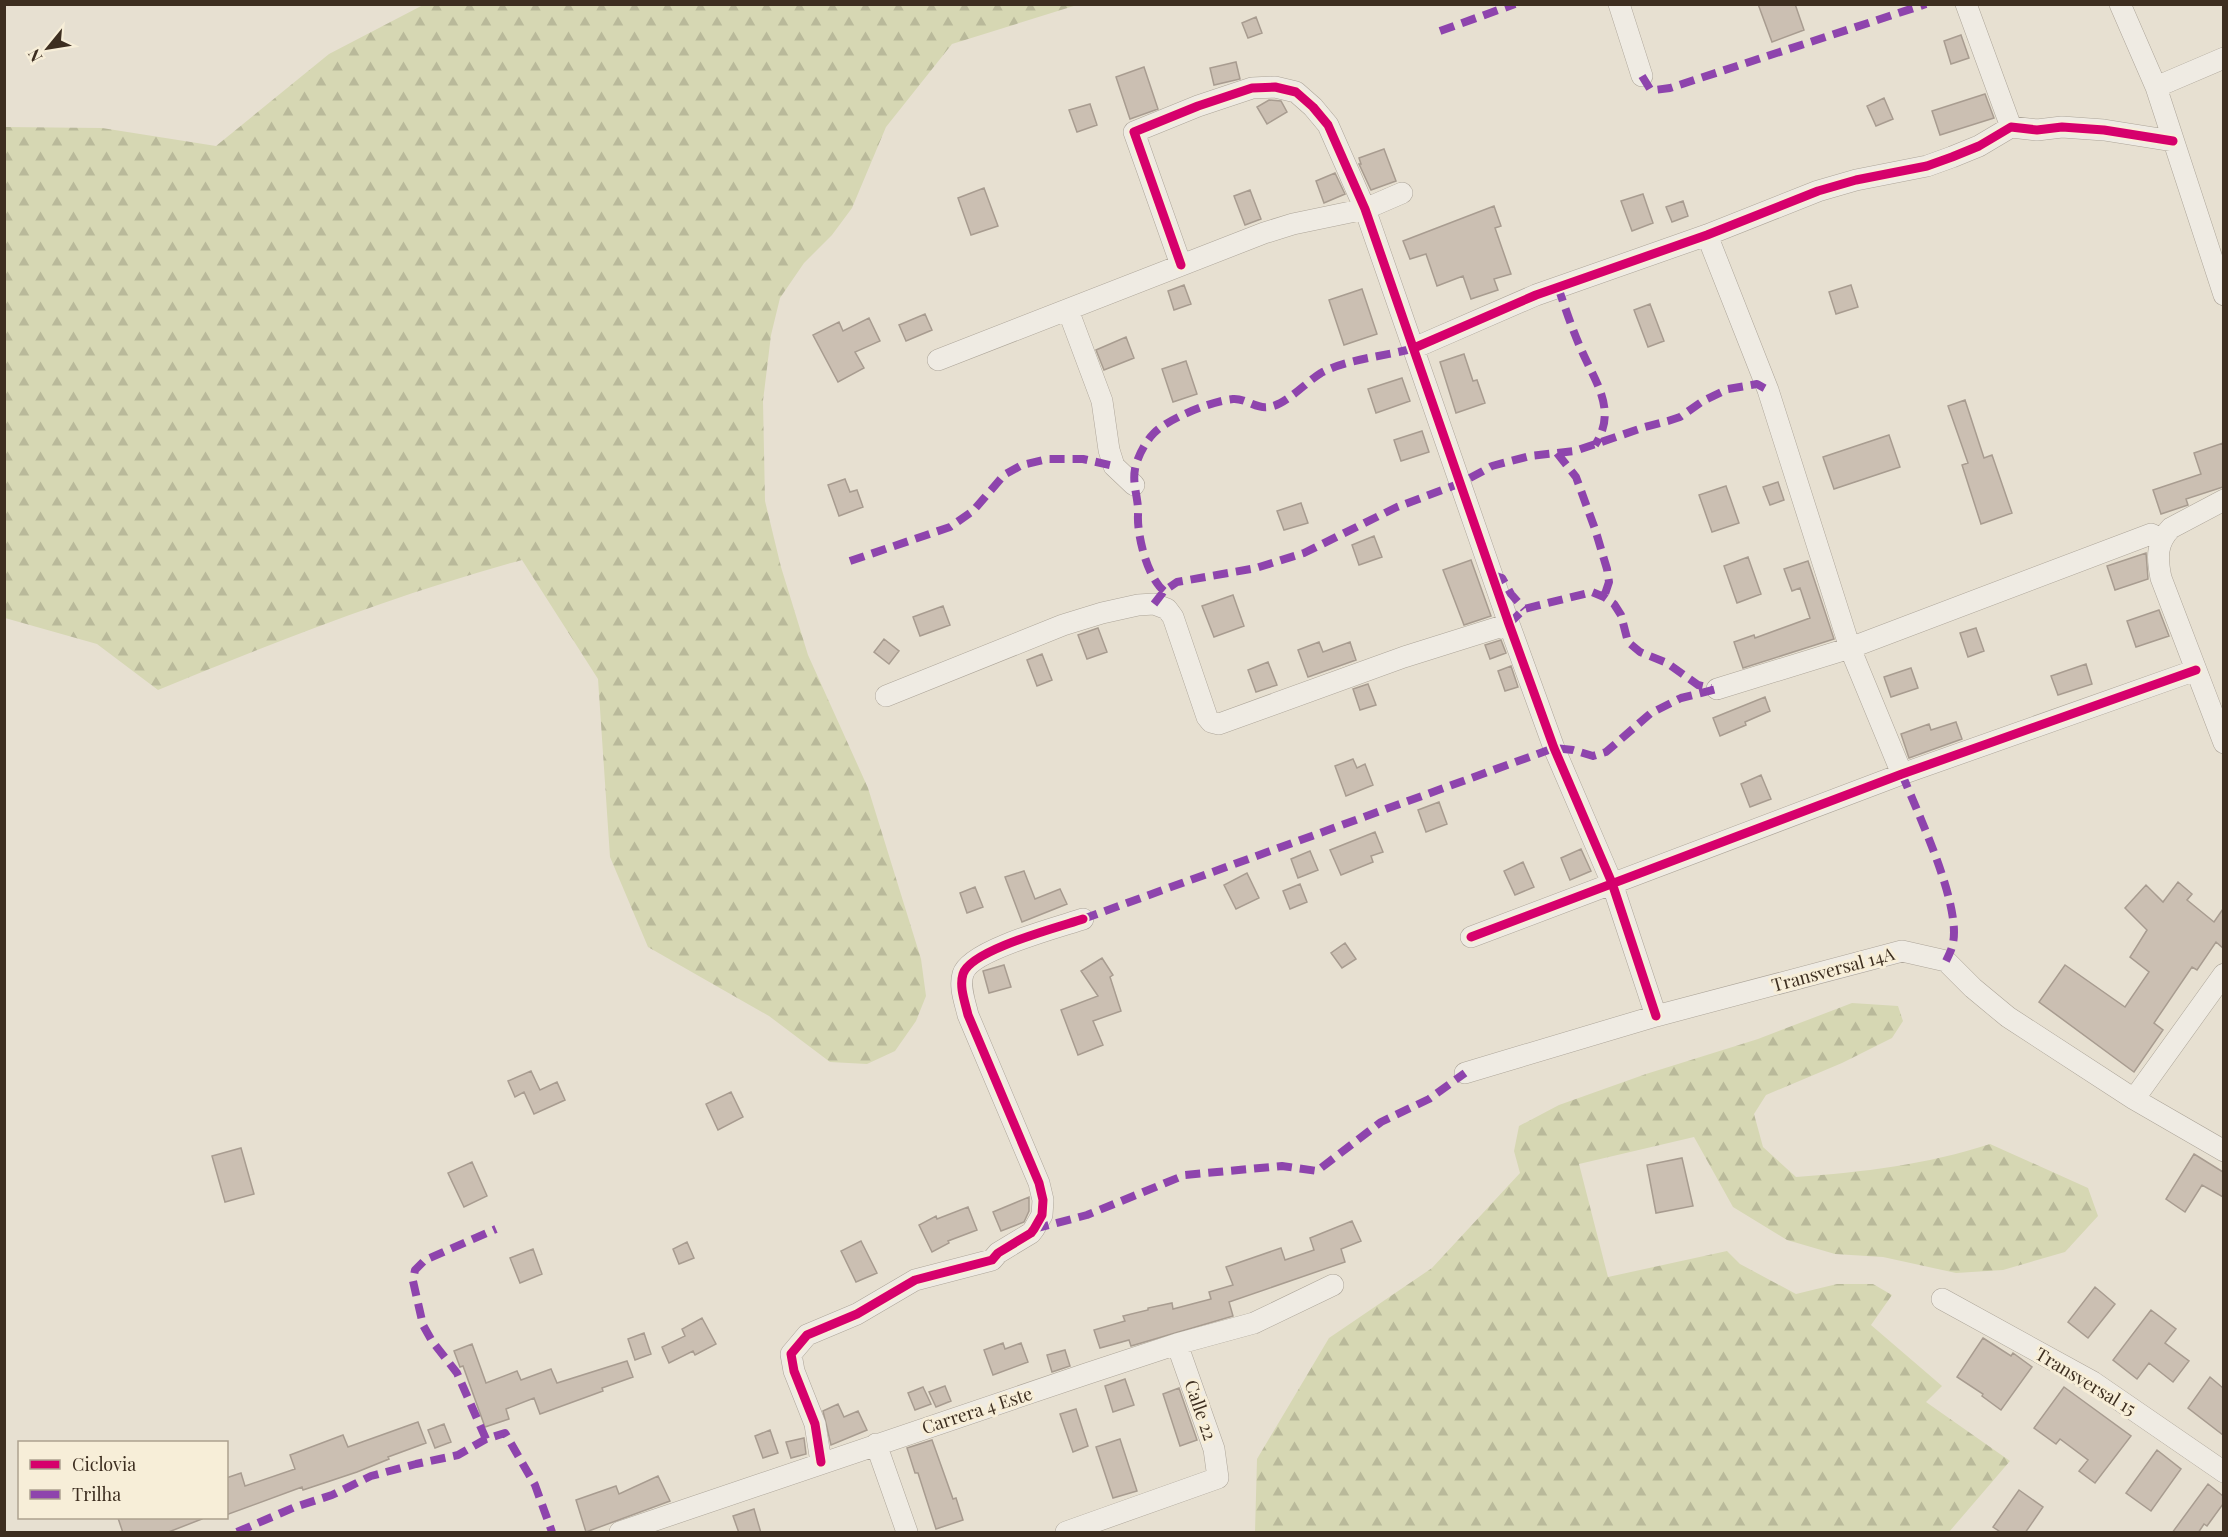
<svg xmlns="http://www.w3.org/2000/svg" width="2228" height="1537" font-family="'Playfair Display',serif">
<defs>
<pattern id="forest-firs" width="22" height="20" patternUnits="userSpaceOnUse" patternTransform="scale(1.5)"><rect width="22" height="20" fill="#d6d7b3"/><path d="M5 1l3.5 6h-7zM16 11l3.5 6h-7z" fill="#b9b99a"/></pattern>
</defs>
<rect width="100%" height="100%" fill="#e7e0d1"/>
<path fill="url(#forest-firs)" d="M425,4l652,1 -125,39 -66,83 -34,81 -20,27 -28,28 -24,35 -9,37 -8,66 2,100 16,66 27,88 60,133 53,171 5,37 -10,25 -21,30 -28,13 -37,-2 -61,-46 -121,-69 -38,-90 -12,-178 -76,-119c-125,34 -245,81 -364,130l-61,-46 -92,-26v-491l97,1 114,18 113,-92z
M1852,1003l46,3 5,15 -11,17 -50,25 -76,32 -12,19 9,33 33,30c68,-5 129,-12 194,-33l98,44 10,28 -33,36 -62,18 -47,3 -73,-16 -48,-3 -48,-14 -54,-33 -39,-70 -115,27 29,113 119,-26 13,13 56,30 41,-10h36l19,11 -21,30 71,61 -16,16 84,59 -61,71h-694l2,-73 72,-121 103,-70 88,-95 -6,-22 5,-25 40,-21 87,-31 112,-35z"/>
<path fill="#cbbfb2" stroke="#a89c90" stroke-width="1.5" d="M1758,4h37l9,26 -32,12z
M1256,17l6,16 -14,5 -6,-15z
M1961,35l8,23 -18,6 -7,-23z
M1236,62l4,17 -26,6 -4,-17z
M1144,67l14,42 -28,10 -14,-42z
M1985,94l9,24 -54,17 -8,-24z
M1884,98l9,21 -17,7 -9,-20z
M1269,100l12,1 6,11 -20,12 -10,-17z
M1090,104l7,21 -20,7 -8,-22z
M1384,149l12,32 -25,9 -12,-26h2l-2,-6z
M1335,173l10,21 -21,9 -8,-22z
M984,188l14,38 -27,9 -13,-37z
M1250,190l11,29 -16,6 -11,-29z
M1643,194l10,29 -21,8 -11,-30z
M1683,201l5,15 -16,6 -6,-15z
M1494,206l7,20 -6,2 16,46 -17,5 4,11 -27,9 -8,-23 -26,10 -11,-32 -16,5 -7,-18z
M1184,285l7,19 -17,6 -6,-19z
M1851,285l7,22 -22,7 -7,-22z
M1362,289l15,45 -33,11 -15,-45z
M1650,304l14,37 -16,6 -14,-37z
M925,314l7,16 -26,11 -7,-16z
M869,318l11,23 -25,11 9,16 -26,14 -25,-47 26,-13 4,9z
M1126,337l8,21 -30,12 -8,-20z
M1464,354l9,27 4,-1 8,23 -29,10 -16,-51z
M1186,361l11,33 -24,8 -11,-33z
M1402,378l8,23 -34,12 -8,-24z
M1965,400l19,58 8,-3 20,58 -31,11 -19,-59 6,-2 -20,-57z
M1422,431l7,21 -28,9 -7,-21z
M1889,435l11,32 -66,22 -11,-32z
M2223,443v44l-37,12 2,6 -27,9 -8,-24 48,-16 -7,-21z
M845,479l5,13 7,-2 6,17 -24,9 -11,-31z
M1778,482l6,18 -14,5 -7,-18z
M1726,486l13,37 -27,9 -13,-37z
M1301,503l7,20 -24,7 -7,-19z
M1374,536l8,21 -23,8 -7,-20z
M2146,553l2,26 -33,11 -8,-24z
M1748,557l13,37 -24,9 -13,-37z
M1471,560l20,56 -27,9 -21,-55z
M1808,561l26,78 -91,29 -9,-26 20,-7 1,3 55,-20 -10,-30 -8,3 -8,-22z
M1233,595l11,31 -30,11 -12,-31z
M943,606l7,19 -30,11 -7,-19z
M2159,610l10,26 -33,11 -9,-26z
M1098,628l9,24 -20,7 -9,-24z
M1976,628l8,23 -16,6 -8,-24z
M884,639l15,12 -10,13 -15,-12z
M1501,640l5,13 -16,6 -5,-14z
M1319,642l4,10 27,-10 6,18 -48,17 -10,-27z
M1042,654l10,26 -15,6 -10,-26z
M1268,662l9,23 -21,7 -8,-22z
M2086,664l6,20 -34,11 -7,-19z
M1511,666l7,21 -13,4 -7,-20z
M1911,668l7,20 -27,9 -7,-20z
M1368,684l8,21 -16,5 -7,-21z
M1765,697l5,14 -25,11 1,3 -26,11 -7,-18z
M1956,722l6,17 -53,19 -8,-24 28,-10 2,6z
M1353,759l4,9 8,-4 8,21 -27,11 -11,-30z
M1761,775l10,24 -21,8 -9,-23z
M1439,802l8,22 -21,8 -8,-22z
M1375,832l8,20 -12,4 2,6 -32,13 -11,-25z
M1581,849l10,22 -21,9 -9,-22z
M1310,851l8,19 -20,8 -7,-19z
M1523,862l11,25 -19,8 -11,-24z
M1024,871l11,28 25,-10 7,15 -45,18 -17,-45z
M1247,873l12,25 -23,11 -12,-24z
M2178,882l14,12 -5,6 27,22 9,-13v39l-7,-6 -19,28 -5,-3 -38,56 9,7 -29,42 -95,-70 26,-37 60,42 24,-35 -19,-15 17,-27 -22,-22 21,-23 17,17z
M1300,884l7,18 -17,7 -7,-18z
M975,887l8,20 -16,6 -7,-20z
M1345,943l11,16 -14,9 -11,-15z
M1102,958l11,17 -3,2 11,34 -28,10 10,24 -25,10 -17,-45 37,-14 -17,-25z
M1004,965l7,22 -22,6 -6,-22z
M531,1071l9,19 17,-8 8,18 -31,14 -10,-22 -9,5 -7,-16z
M731,1092l12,25 -25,13 -12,-26z
M241,1148l13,46 -29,8 -13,-46z
M2194,1154l29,18v25l-21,-12 -17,27 -19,-13z
M1682,1158l11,48 -37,7 -9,-48z
M472,1162l15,34 -23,11 -16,-34z
M1029,1197v14l-5,11 -23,9 -8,-19z
M968,1207l9,23 -29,11 1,2 -17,9 -13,-27 17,-9 1,3z
M1352,1221l9,20 -20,8 4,13 -116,40 4,14 -102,30 -2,-6 -29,8 -6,-18 31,-9 -2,-5 25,-6v-2l24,-5 1,6 38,-10 -2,-7 24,-7 -7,-18 55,-19 4,12 29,-10 -4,-12z
M861,1241l16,32 -21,9 -15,-31z
M687,1242l7,16 -15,6 -6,-15z
M533,1249l9,25 -22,9 -10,-25z
M2095,1287l20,17 -27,34 -20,-16z
M2151,1310l25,19 -11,14 24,18 -16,21 -24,-19 -12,16 -24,-19z
M702,1318l14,26 -21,11 -2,-4 -24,12 -7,-16 23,-11 -3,-7z
M644,1333l7,21 -16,6 -7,-21z
M1983,1338l28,18 2,-3 19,14 -31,43 -19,-14 1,-2 -26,-17z
M1003,1343l2,6 16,-6 7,19 -35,13 -9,-25z
M472,1344l14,39 31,-12 4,9 30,-11 6,14 70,-22 6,16 -31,11 1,3 -63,23 -6,-16 -28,11 3,10 -24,8 -22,-61 -3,1 -6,-16z
M1065,1350l5,16 -18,6 -5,-17z
M2210,1377l13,11v47l-35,-27z
M1125,1379l9,26 -21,7 -8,-26z
M945,1386l6,15 -15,6 -7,-15z
M923,1387l8,17 -16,6 -7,-17z
M2064,1387l67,49 -36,47 -16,-12 9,-11 -28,-21 -4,5 -22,-16z
M1179,1388l18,52 -17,6 -17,-52z
M838,1404l6,13 14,-6 9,19 -36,15 -8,-34z
M1076,1409l12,37 -15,6 -13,-38z
M418,1422l8,21 -38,14 1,2 -32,13 -54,18 -1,-3 -76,28v-37l15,-5 4,13 50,-17 -5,-14 53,-20 5,12z
M444,1424l7,18 -16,6 -7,-18z
M770,1430l8,23 -15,5 -8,-22z
M804,1438l2,16 -15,4 -5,-16z
M1120,1439l17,52 -24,7 -17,-51z
M932,1440l21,59 3,-1 7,22 -27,9 -18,-56h-3l-8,-25z
M2157,1450l24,19 -30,42 -25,-18z
M658,1476l12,25 -84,31 -10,-32 40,-14 3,8z
M2208,1484l15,12v8l-16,22 -3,-2 -6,9h-26z
M2019,1490l24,17 -18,26h-23l-9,-6z
M754,1509l7,24h-22l-6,-17z
M118,1518h84v1l-36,14h-43z"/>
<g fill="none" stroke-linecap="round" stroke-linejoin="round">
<g stroke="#ada599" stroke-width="22">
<path id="street" d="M1619,4l23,72
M1966,4l45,123
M2120,4l36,83 68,208
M2156,87l68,-29
M1707,235l61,155 82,258 52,126
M1181,265l-47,-133 64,-26 54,-18 23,-1 21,5 17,15 15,18 37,84 144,415 45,124 58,135 44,133
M1068,310l34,91 7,49 5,16 20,19
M1414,348l122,-53 171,-60 111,-44 38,-11 71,-14 25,-9 27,-11 32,-19 26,3 25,-3 42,3 69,11
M938,360l326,-127 29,-9 72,-15 37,-16
M2224,500l-53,28c-15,15 -14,30 -10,50l63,165
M1717,689l133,-41 301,-114 11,5
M886,696l177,-71 39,-12 36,-8 16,-1 13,5 6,8 34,100 4,5 8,2 185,-67 105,-33
M1471,937l431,-163 294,-104
M1465,1073l191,-57 246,-65 44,10 27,27 35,29 126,82 90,52
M2134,1099l90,-125
M1942,1299l151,83 131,90
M876,1444l31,88
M821,1462l-6,-38 -21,-53 -3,-17 16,-19 50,-21 58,-34 77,-20 6,-7 33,-20 3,-4 8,-14 1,-15 -4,-17 -71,-168c-3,-13 -9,-28 -5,-41 7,-24 96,-47 120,-55
M620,1532l466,-158 91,-30 77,-21 79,-38
M1066,1532l152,-54 -4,-29 -37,-105"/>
</g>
<use href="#street" stroke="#efebe3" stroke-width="21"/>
<path stroke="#8e44ad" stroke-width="8" stroke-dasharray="15 8" stroke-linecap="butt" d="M1440,31l75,-27
M1642,76l8,13 5,1 15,-2 256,-84
M1558,287c7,20 14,42 23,62 14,33 37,61 14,96
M1557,453l19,24 19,52 12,40 2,13 -5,15
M850,561l100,-34 23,-16 31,-36 18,-10 26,-6h35l31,7
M1493,575l9,3 9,16 13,15
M1164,591c-17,-14 -27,-56 -26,-76 1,-16 -6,-30 -3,-46 2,-11 10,-27 19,-36 15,-15 58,-32 79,-34 12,-1 23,10 35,8 17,-1 38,-25 53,-34 28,-15 63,-16 93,-25
M1154,604l10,-13 13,-9 79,-14 48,-15 93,-46 64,-24 31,-17 38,-10 45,-5 70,-24 23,-6 12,-4 23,-16 25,-12 29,-5 11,6
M1509,624l15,-15 68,-17 12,5 10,7 7,11 7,27 12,10 27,11 31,22 13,3
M1902,774c16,40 59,130 51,169 -1,6 -4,12 -7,18
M1083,919l471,-171 19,2 20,6 13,-4 45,-39 30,-15 36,-9
M1034,1229l53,-14 98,-40 97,-9 35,5 64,-49 48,-23 36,-26
M486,1439l-29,-66 -25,-32 -9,-16 -10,-44 2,-11 10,-10 71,-31
M237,1532l58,-25 37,-12 39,-19 45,-12 42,-9 28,-16 19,-6 30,52 17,47"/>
<g stroke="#f7eed8" stroke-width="13">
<path id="cycleway" d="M1181,265l-47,-133 64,-26 54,-18 23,-1 21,5 17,15 15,18 37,84 144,415 45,124 58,135 44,133
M1414,348l122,-53 171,-60 111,-44 38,-11 71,-14 25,-9 27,-11 32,-19 26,3 25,-3 42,3 69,11
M1471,937l431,-163 294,-104
M821,1462l-6,-38 -21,-53 -3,-17 16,-19 50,-21 58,-34 77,-20 6,-7 33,-20 3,-4 8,-14 1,-15 -4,-17 -71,-168c-3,-13 -9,-28 -5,-41 7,-24 96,-47 120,-55"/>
</g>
<use href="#cycleway" stroke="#d6006c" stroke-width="9"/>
</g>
<g text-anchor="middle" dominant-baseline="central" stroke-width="6" stroke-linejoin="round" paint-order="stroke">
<g font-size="18" fill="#3d2e20" stroke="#f7eed8">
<text transform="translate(1833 969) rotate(-15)">Transversal 14A</text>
<text transform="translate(2086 1381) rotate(31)">Transversal 15</text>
<text transform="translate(977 1410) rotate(-18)">Carrera 4 Este</text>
<text transform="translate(1201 1410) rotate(71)">Calle 22</text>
</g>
</g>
<rect width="2228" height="1537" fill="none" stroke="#3d2e20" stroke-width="12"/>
<rect x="18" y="1441" width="210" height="78" fill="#f7eed8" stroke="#ada18e" stroke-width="1.5"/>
<rect x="30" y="1460" width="30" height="9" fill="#d6006c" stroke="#ada18e" stroke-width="1.5"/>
<text x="72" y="1471" font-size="18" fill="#3d2e20">Ciclovia</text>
<rect x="30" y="1490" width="30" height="9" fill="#8e44ad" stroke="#ada18e" stroke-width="1.5"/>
<text x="72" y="1501" font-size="18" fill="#3d2e20">Trilha</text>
<g transform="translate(48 48) rotate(240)" stroke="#f7eed8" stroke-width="4.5" paint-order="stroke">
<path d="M0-4.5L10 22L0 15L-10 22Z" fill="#3d2e20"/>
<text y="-9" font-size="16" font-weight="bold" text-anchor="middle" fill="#3d2e20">N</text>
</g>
</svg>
